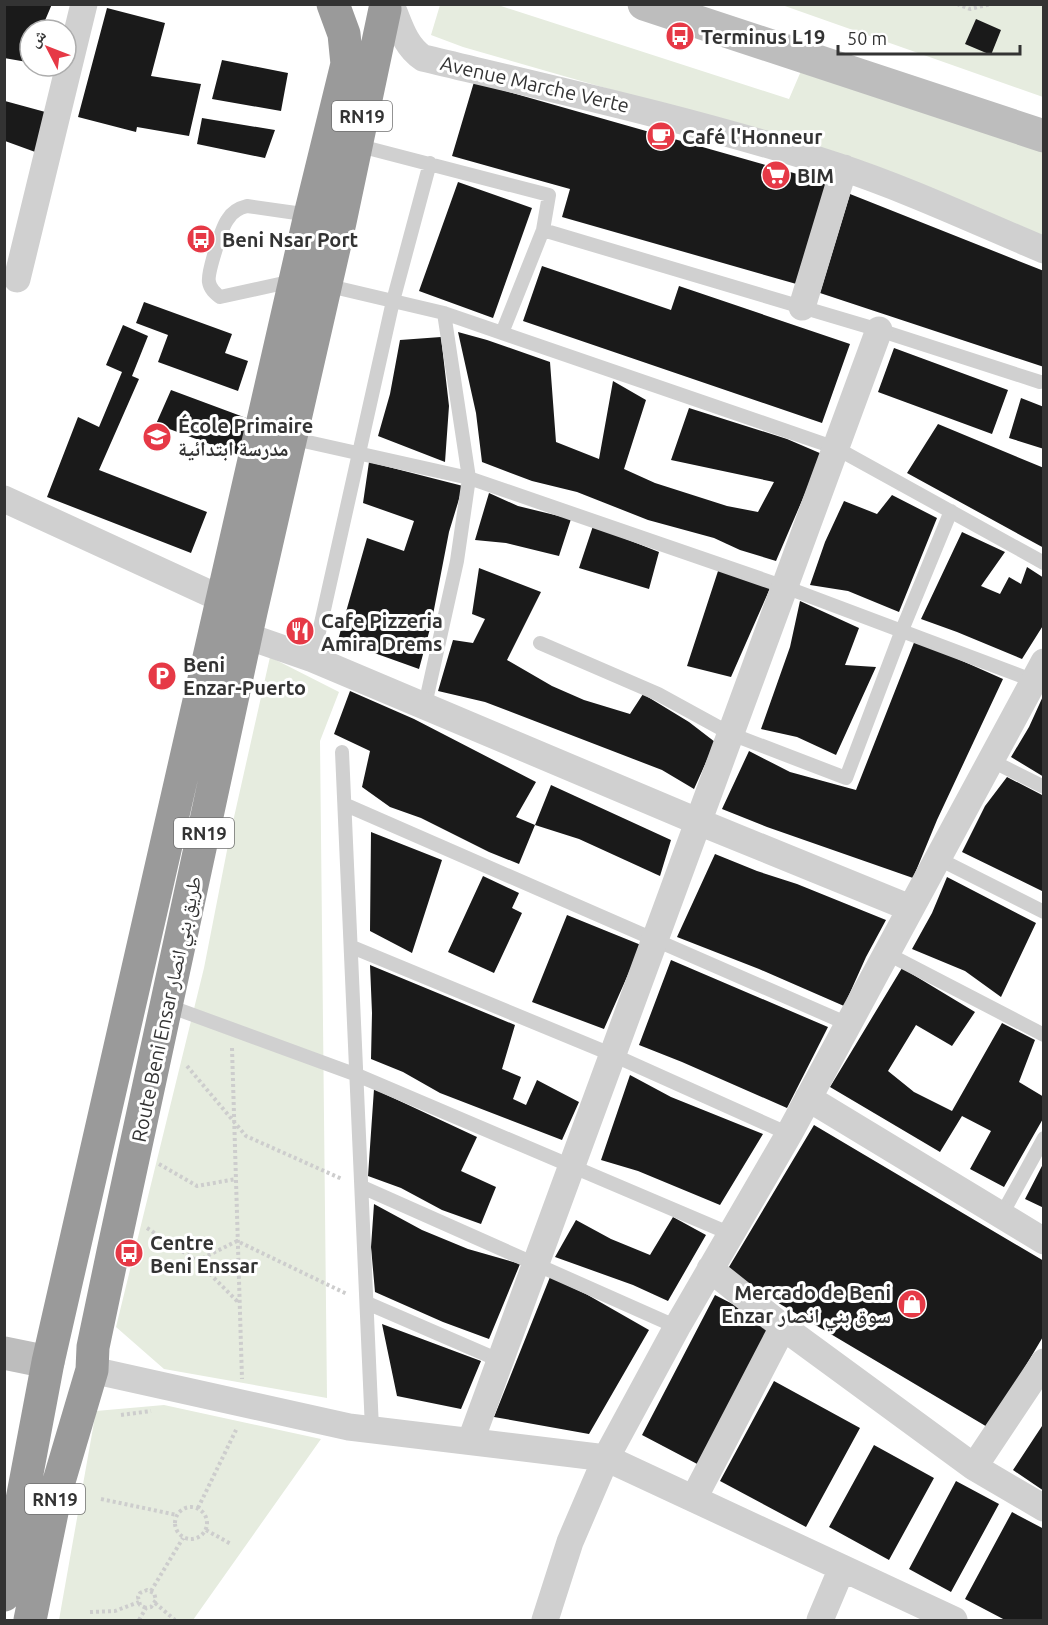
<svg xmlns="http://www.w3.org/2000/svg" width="1048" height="1625" font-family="Ubuntu,'Noto Naskh Arabic',sans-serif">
<rect width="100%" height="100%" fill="#fff"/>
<path fill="#e6ecdf" d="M440,5h58l291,94 12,-28 242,78v88l-208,-83 -372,-107 -32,-12z
M782,5h261v92z
M270,657l69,35 -19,49 7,657 -163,-29 -48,-42 88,-359 26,-133z
M164,1405l157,34 -128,181h-134l37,-209z"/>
<path fill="#1a1a1a" d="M5,4h47l-11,26h-11v25l-3,7 -23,-4z
M107,8l58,15 -14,53 50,8 -12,52 -52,-9 -1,5 -58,-15z
M976,19l25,11 -10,25 -26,-11z
M222,60l66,13 -7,38 -69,-12z
M474,82l362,103 -29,102 -245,-70 8,-28 -118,-33z
M5,101l44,12 -11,40 -33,-12z
M202,118l73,12 -10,28 -68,-14z
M458,182l74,26 -39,110 -74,-27z
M850,194l194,77v96l-224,-74z
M542,266l129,44 8,-24 171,58 -28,79 -299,-102z
M144,302l88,32 -7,19 23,8 -10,30 -80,-29 10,-27 -32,-12z
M123,325l25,11 -16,40 7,3 -40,91 108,42 -16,41 -144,-56 31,-80 21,10 23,-55 -16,-7z
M458,332l29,8 63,22 6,80 43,17 14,-78 33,19 -22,69 31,14 72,23 31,6 16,-30 -103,-22 18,-52 98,31 35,15 -46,107 -36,-11 -26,-12 -66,-18 -71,-28 -45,-11 -50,-19 -6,-49z
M441,337l8,69 -4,56 -67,-26 12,-42 10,-54z
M894,348l114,42 -16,44 -114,-42z
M171,390l78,29 -10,36 -83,-31z
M1021,398l23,9v42l-35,-11z
M938,424l106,44v80l-137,-75z
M369,462l94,24 -14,46 -18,93 -12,44 -81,-29 29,-102 37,13 10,-30 -51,-18z
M489,493l29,13 53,13 -12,37 -53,-13 -31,-3z
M892,495l45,23 -38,94 -51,-21 -38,-6 15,-43 19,-41 33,13z
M593,526l66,26 -10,37 -70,-21z
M962,532l43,20 -24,34 19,8 9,-17 12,7 6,-17 17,11v46l-22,35 -65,-27 -36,-13z
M479,568l62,24 -34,68 45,26 32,14 46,14 13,-20 46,28 26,20 -21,47 -32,-19 -177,-68 -47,-11 15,-51 20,3 12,-24 -13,-5z
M719,568l52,18 -40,91 -44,-11z
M800,601l59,27 -14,37 31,2 -40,88 -39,-18 -36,-8 29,-82z
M915,640l88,39 -66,141 -24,58 -146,-51 -45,-18 27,-58 41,21 66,18z
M350,691l64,28 122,63 -20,35 19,8 -16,39 -30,-12 -68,-34 -31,-11 -28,-20 8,-36 -36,-17z
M1044,694v83l-33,-20 18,-30z
M1007,777l37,19v40l-2,3 2,1v52l-82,-40 23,-46z
M551,785l120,55 -11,36 -81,-37 -44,-14z
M371,832l71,28 -30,93 -42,-22z
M715,854l42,17 40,13 89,36 -20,37 -22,49 -85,-37 -82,-32z
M483,876l36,17 -7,15 10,5 -28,60 -46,-21z
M947,877l89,46 -35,74 -36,-26 -53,-22 20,-36z
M567,915l74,30 -37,84 -72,-27z
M671,960l157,67 -41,81 -105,-46 -43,-17z
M370,965l145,60 -13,44 19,8 -8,22 13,6 11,-25 42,22 -17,38 -122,-47 -37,-21 -32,-13 1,-46z
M902,968l73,44 -23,34 -36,-21 -28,46 26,21 38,19 50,-88 33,17 -16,42 25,15v20l-40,70 -34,-18 21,-38 -29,-15 -22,36 -110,-65z
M630,1075l41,22 92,37 -43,71 -82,-34 -37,-11z
M374,1089l103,48 -16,34 35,16 -15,37 -39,-14 -41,-22 -33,-12z
M814,1125l230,136v74l-55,93 -263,-156z
M1044,1162v46l-19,-9z
M374,1204l48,26 46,19 52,15 -31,75 -46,-17 -68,-30 -4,-45z
M673,1217l33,18 -38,66 -35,-16 -78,-28 21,-37 35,19 39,16z
M550,1277l36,17 63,36 -60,104 -95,-17z
M715,1295l59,30 -73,141 -59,-31z
M382,1324l99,37 -20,48 -64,-13z
M774,1381l86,47 -54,99 -86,-46z
M1044,1423v68l-31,-21z
M874,1445l60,33 -45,82 -60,-33z
M956,1481l43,23 -48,88 -42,-23z
M1012,1512l32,17v91h-39l-40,-21z"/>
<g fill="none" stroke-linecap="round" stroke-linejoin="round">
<path stroke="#cdcdcd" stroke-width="4" stroke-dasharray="3 3" stroke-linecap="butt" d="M957,4l13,5 21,-5
M232,1048l10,331
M187,1066l59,70 96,43
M159,1164l38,22 39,-7
M147,1228l50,33 40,-20 110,53
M197,1261l42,42
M121,1415l30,-4
M101,1499l76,16
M175 1523a16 16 0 1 1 32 0a16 16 0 1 1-32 0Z
M198,1508l39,-80
M206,1530l25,14
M151,1591l32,-53
M155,1603l20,17
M90,1612l25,-1 24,-9
M139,1620l7,-12 5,-1 5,-7 -2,-7 -7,-3 -7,3 -2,4 2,8 6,3"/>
<path stroke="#d0d0d0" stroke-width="14" d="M356,145l193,50 -6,35 -41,103
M543,230l336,100 161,52
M293,281l-73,16c-5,-4 -10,-8 -11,-15 -2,-8 13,-56 19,-63 4,-7 11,-11 19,-13l63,9
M325,285l119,28 392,135 208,115
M290,438l179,40 316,109 252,95
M540,643l118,51 73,40 115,44 56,-148 49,-119
M313,659l80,-358 37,-138
M425,705l32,-144 12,-83 -25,-165
M342,752l30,677
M990,760l54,27
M346,805l502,219
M937,858l107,54
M352,947l261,108 176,79
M886,953l158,82
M166,1005l191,70 374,159
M362,1187l315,140
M1001,1216l43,-78
M367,1303l134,58"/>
<path stroke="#d0d0d0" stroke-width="27" d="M392,7c8,19 13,39 31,51 139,33 278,64 414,108 70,23 138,55 207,84
M17,279l67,-275
M802,307l42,-139
M4,499l235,108
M247,636l66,23 386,163 211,86
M808,1098l236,143
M710,1269l73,58 191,140
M1044,1362l-70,105 70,41
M92,1370l257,57 257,31 348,162
M471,1440l408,-1110
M694,1498l89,-171
M545,1620l25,-78 36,-84 71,-131 112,-193 255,-472
M820,1620l22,-52"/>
<path stroke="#bdbdbd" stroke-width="33" d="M644,4l400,132
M4,1353l44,9"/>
<path stroke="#9a9a9a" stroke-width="33" d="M4,1595l44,-233 262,-1147 37,-151 -3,-30 -11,-30
M30,1620l27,-132 35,-118 1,-23 21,-100 137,-635 89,-390 45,-213"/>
</g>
<defs>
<g id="bus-disc" transform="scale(1.5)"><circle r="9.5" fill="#e63946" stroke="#fff"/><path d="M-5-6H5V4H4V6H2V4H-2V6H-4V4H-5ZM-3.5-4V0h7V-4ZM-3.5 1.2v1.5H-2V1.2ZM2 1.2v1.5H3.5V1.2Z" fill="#fff"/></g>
<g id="cafe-disc" transform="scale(1.5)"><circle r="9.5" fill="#e63946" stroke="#fff"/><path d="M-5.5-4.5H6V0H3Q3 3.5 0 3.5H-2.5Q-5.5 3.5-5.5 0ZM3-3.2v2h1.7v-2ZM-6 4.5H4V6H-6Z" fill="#fff"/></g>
<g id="supermarket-disc" transform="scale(1.5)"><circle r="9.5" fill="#e63946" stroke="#fff"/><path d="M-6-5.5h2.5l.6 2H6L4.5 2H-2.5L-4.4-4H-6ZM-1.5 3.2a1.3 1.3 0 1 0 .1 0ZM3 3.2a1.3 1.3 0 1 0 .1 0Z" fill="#fff"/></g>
<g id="school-disc" transform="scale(1.5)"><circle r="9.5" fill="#e63946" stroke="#fff"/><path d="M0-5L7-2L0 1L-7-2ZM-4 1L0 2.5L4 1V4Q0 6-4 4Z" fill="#fff"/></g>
<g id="restaurant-disc" transform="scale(1.5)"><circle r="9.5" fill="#e63946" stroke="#fff"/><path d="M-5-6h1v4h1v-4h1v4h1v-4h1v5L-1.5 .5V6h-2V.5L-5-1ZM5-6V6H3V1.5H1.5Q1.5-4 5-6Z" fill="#fff"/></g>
<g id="parking-disc" transform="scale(1.5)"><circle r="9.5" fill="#e63946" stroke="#fff"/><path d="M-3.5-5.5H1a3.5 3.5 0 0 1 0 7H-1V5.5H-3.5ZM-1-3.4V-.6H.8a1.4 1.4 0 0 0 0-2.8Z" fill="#fff"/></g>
<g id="shop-disc" transform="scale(1.5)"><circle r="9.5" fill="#e63946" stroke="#fff"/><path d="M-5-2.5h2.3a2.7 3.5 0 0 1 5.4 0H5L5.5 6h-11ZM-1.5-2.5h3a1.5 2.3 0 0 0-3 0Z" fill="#fff"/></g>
</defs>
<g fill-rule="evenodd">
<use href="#bus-disc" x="680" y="36"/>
<use href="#cafe-disc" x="661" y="136"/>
<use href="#supermarket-disc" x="776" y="175"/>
<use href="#bus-disc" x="201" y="239"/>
<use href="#school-disc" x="157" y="437"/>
<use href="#restaurant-disc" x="300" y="631"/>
<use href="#parking-disc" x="162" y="676"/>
<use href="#bus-disc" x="129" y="1253"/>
<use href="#shop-disc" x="912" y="1304"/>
</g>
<g text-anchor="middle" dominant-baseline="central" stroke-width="6" stroke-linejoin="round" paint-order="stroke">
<g fill="#fff" stroke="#707070" stroke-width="1.5">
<rect x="332" y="101" width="60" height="30" rx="4.5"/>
<rect x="174" y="818" width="60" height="30" rx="4.5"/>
<rect x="25" y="1484" width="60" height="30" rx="4.5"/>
</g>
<g font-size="18" font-weight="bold" fill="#333">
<text x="362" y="116">RN19</text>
<text x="204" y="833">RN19</text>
<text x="55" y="1499">RN19</text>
</g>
<g font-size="20" font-weight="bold" fill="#333" stroke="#fff" text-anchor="start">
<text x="701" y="36">Terminus L19</text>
<text x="682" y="136">Café l'Honneur</text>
<text x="797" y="175">BIM</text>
<text x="222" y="239">Beni Nsar Port</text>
<text x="178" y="425">École Primaire<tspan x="178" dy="23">مدرسة ابتدائية</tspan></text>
<text x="321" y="620">Cafe Pizzeria<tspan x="321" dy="23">Amira Drems</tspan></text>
<text x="183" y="664">Beni<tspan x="183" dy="23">Enzar-Puerto</tspan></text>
<text x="150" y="1242">Centre<tspan x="150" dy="23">Beni Enssar</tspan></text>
<text x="891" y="1292" text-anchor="end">Mercado de Beni<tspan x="891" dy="23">Enzar سوق بني انصار</tspan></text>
</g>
<g font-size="20" fill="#333" stroke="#fff">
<text transform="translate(535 84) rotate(13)">Avenue Marche Verte</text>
<text transform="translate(166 1009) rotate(-78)">Route Beni Ensar طريق بني انصار</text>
</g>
</g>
<rect width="1048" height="1625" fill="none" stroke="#333333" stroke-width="12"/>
<g transform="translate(48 48) rotate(312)"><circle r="28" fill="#ffffff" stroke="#adadad" stroke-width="1.5"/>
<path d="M0-4.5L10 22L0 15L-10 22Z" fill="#e63946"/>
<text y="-9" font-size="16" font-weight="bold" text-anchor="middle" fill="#333333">ش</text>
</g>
<path d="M838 45v9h182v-9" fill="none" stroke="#333333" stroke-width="3"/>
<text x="847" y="45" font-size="18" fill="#333333" stroke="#ffffff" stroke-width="4.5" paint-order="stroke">50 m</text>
</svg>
